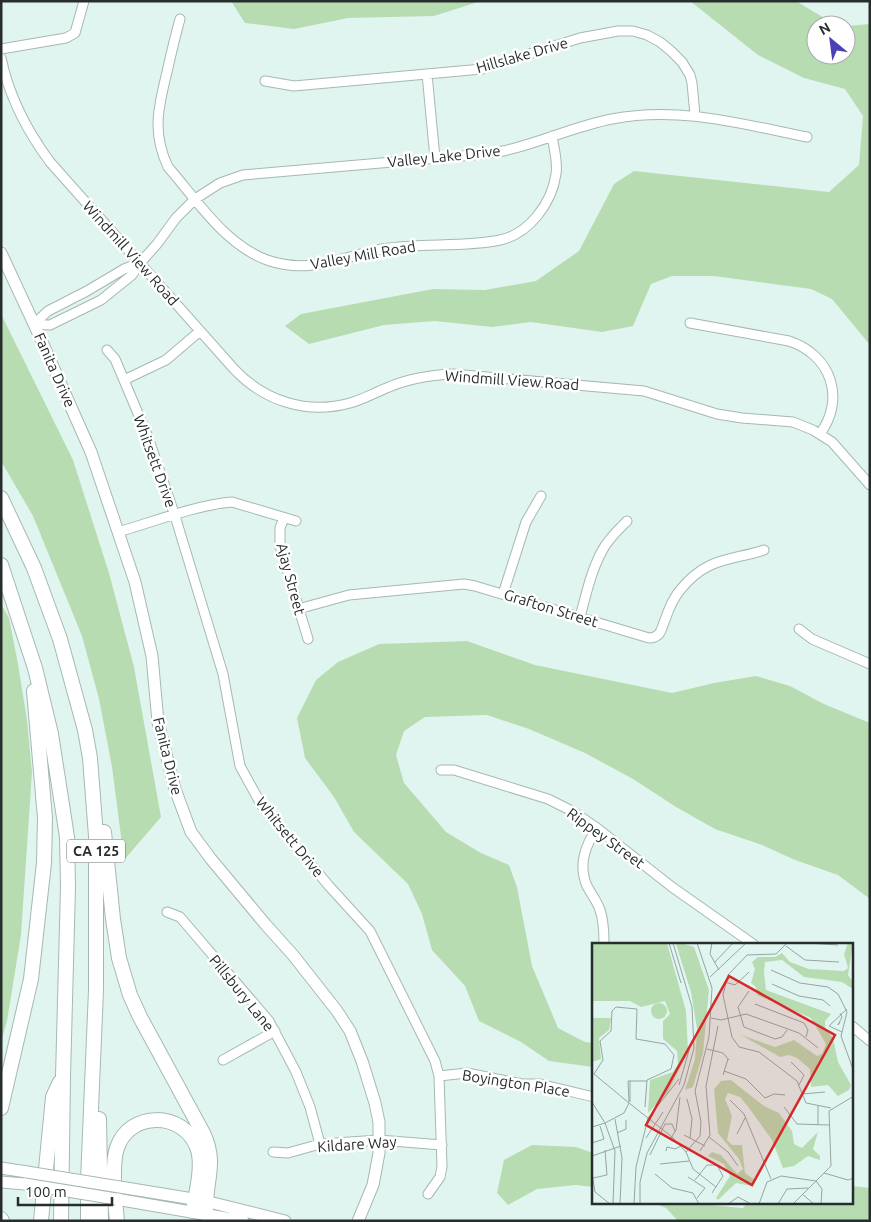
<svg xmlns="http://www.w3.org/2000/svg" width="871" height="1222" font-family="Ubuntu,sans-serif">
<rect width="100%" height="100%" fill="#e1f5f0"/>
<path fill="#b8dcb1" d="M231,1h250l-47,15 -86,2 -54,11 -49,-6z
M690,1h106l40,24h-20v30h30v-29l24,-2v321l-38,-46 -21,-10 -97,-13h-42l-21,8 -18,42 -31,6 -71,-10 -39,5 -57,-6 -51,4 -75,19 -24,-18 16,-12 132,-25 52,1 51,-9 43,-30 35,-67 20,-13 195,21 30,-27 4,-49 -18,-27 -41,-11 -46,-23z
M1,314l72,146 36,113 25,94 27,150 -37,43 -12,-93 -13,-68 -17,-63 -49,-120 -32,-55z
M1,604l8,14 9,46 9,56 5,52 -11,163 -14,86 -6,21z
M467,641l68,24 137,28 42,-10 42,-7 34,10 34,18 46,19v176l-32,-24 -43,-15 -33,-15 -47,-16 -39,-22 -43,-28 -48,-26 -56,-24 -42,-14 -62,2 -21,14 -8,24 8,28 42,49 35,21 28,12 8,22 15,79 26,62 27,14 8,1v24l-44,-6 -28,-19 -42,-21 -14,-35 -33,-36 -10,-36 -14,-30 -54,-52 -20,-35 -29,-39 -8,-40 19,-38 22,-18 41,-18z
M532,1145l44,2 17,6v34l-17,-2 -39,4 -29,16 -11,-12 7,-33z
M852,1186l18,2v33h-192l-12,-13 -12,-5h34l55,5 4,-5h105z"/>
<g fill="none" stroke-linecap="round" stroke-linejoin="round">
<g stroke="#a5b8b4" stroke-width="11">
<path id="minor" d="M180,19c-5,18 -9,35 -13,53 -9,36 -15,61 1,95 29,33 56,77 99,93 43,15 74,-3 115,-11 39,-7 80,-1 118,-9 29,-6 52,-37 56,-66 2,-12 -2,-25 -4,-38
M1,49l65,-11 9,-5 9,-32
M1,58c8,38 26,73 49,104l184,207c30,32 73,46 116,34 14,-4 26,-11 39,-16 21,-9 42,-12 64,-13l191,17 73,23 25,4 51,4 20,8 19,12 38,43
M427,74l8,84
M265,81l29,5 188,-17 98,-31 38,-7h15l14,4 13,7 11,9 11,11 8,13 2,8 3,32
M690,323l99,18c42,14 57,57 31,93
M34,324l16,1 51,-25 31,-25 8,-12 17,-19 19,-26 19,-19 25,-16 23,-8 230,-20c10,-1 20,-2 30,-4 37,-8 72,-25 109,-32 68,-13 129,5 195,18
M34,324l14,-13 39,-20 37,-22 16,-6
M107,350l8,9 33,78 27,79 48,158 17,92 22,40 67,80 41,45 65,130 4,15 3,91 -2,10 -12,17
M124,380l42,-20 34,-29
M284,518l-4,10v18l28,93
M118,532c35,-10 78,-27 114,-30l64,19
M503,594l23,-72 15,-26
M298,609l51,-14 115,-11 11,2 174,52c4,0 7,-1 10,-4 3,-4 4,-10 6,-14 4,-12 8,-22 16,-31 26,-32 49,-28 83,-39
M580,617c6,-22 11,-46 22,-66 6,-12 16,-21 25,-30
M799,629l13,10 58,25
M441,770h13l94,29 24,12 25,17 75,59 81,57
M597,828c-12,18 -19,37 -10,58 4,8 10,15 13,24 4,11 4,23 4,34
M167,912l13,5 89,104 27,51 14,35 10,37
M852,1026l18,15
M223,1060l52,-29
M439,1076l28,-3 55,11h18l54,13
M273,1152l15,1 32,-9 59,-4 63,5"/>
</g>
<g stroke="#a5b8b4" stroke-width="13">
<path id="major" d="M1,253l33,71 57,128 44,130 17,74 6,66 17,67 16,43 20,27 55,66 27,30 44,56 13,20 12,30 13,42 4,19v31l-6,32 -15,36
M1,1168l26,4
M1,1182l24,2
M132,1189l73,12 80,20
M116,1199l127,22"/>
</g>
<g stroke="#a5b8b4" stroke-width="16">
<path id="highway" d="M1,498l33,70 26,71 25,91 5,28 6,78v154l-8,191v40
M1,565l34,103 16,66 16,103 1,50 -5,190 -2,144
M104,832l9,87 6,39 11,37 10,22 63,116c15,31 1,49 3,81
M1,1108l30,-129 13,-116 1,-45 -11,-127
M99,1119l2,102
M1,1219l1,2
M41,1221l12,-124 7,-15
M117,1221c-2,-19 -6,-56 0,-73 12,-37 66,-37 80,-1 7,17 -1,46 -4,64"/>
</g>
<use href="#minor" stroke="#fff" stroke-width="9"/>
<use href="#major" stroke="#fff" stroke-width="11"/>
<use href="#highway" stroke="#fff" stroke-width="14"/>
<g stroke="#a5b8b4" stroke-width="13" stroke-linecap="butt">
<path id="major-bridge" d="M27,1172l105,17
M25,1184l91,15"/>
</g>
<use href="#major-bridge" stroke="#fff" stroke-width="11"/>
</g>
<g text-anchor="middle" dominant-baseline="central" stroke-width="5" stroke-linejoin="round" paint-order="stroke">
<rect fill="#fff" stroke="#676c6b" stroke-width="1" x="67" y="839.5" width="58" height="23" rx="4"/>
<g font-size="14" font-weight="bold" fill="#262d2c">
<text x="96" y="851">CA 125</text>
</g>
<g font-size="15" fill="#262d2c" stroke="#fff">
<text transform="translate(522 55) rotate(-16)">Hillslake Drive</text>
<text transform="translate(444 156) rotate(-6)">Valley Lake Drive</text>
<text transform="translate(131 253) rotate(48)">Windmill View Road</text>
<text transform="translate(363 255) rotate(-10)">Valley Mill Road</text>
<text transform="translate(55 370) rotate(66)">Fanita Drive</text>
<text transform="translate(512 380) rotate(4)">Windmill View Road</text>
<text transform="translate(155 461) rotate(70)">Whitsett Drive</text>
<text transform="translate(291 579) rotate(75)">Ajay Street</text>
<text transform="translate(551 608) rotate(17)">Grafton Street</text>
<text transform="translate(168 756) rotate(76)">Fanita Drive</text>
<text transform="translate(290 837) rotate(51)">Whitsett Drive</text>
<text transform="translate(606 838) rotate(36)">Rippey Street</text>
<text transform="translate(242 993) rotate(51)">Pillsbury Lane</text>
<text transform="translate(516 1083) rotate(9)">Boyington Place</text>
<text transform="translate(357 1144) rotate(-4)">Kildare Way</text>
</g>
</g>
<g transform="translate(592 943)">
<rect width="261" height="261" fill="#e1f5f0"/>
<path d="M0,0h75l19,68 2,41 -20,40 -20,21 2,-33 23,-8 5,-8 -1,-13 -14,-12v-18l7,-7 -5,-13 -24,6 -11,-6h-38zM89,0l13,4 15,43 -6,63 -10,34 -8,3 10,-31 2,-30 -6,-37 -15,-48zM256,0h5l-5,32 5,7v7l-11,-7 -38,-5 -22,-17 -17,2 -1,11 2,17 65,24 -6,7v8l8,9 5,24 13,23 -2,5 -11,6 -10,-11 -17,2 -1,-18 -13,-11 -8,-3 -9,2 -39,-22 34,12 19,-7 23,16 5,-2 4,-10 -15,-26 -54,-23 -1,-8 -5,-4 4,-14 -3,-7 6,-5h17l7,-4 8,9 19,7 35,2 4,-3 -4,-14zM59 68a8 8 0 1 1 16 0a8 8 0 1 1-16 0ZM0,75h19l-2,12 -10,8 2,21 -9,3zM139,137l33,26 15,7 13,18 2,13 8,4 16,-16 -5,17 7,7v4l-12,-4 -14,10 -11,2 -11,-28 -23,-32 -9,-11 -12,-4 -3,6 7,17 -5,24 5,5h10l3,28 10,7 -3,6 -16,-3 -18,17 -2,-2 14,-22 -6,-12 -16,-8 4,-4 9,3 16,19 6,-5 -4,-10 -21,-26 -4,-44 7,-8z" fill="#b8dcb1"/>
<path fill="none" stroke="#96a5a2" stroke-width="1" d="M77,0l12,40M120,0l-2,11 9,16M195,0l-11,11 -29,1 -19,20 -5,20 9,42 7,10 20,5 38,29 9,22 25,5M216,0l30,2M194,3l19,14 34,2M122,20l19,-20M179,27l29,13 28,4 10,7 9,18 -6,24 13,36M118,34l36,-34M133,39l10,3 14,-13M180,41l27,12 24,4 7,6M157,48l-11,16 6,20 31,12 7,-2 5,-7M163,61l49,19 4,7 -2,7M119,75l10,2 25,-6 53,19 19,15M248,79l-2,3 4,-8 -2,-4M250,89l-13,-6 18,-17M115,106l16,4 6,7M199,119l13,13 -5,10M132,128l22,8 19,19 9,-4 11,1M131,132l5,-16M87,142l11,-38M210,151l23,-2M95,156l5,20 -2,19M138,157l14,14 27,65M0,159l13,21 -13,4M37,159l-1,-21h19M38,159v-21M37,160l-35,-29 9,-14 -3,-19 11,-10 1,-20 4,-4 21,2 -1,30 29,5 9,11 -3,14 -24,11 -2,27M226,162v20M192,164l13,17 32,1M23,176l7,39 -2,46M25,190l9,-4v-9M145,191l8,-16M92,192l21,11M117,194l19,15 10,14M54,195l17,-26M79,195l5,-8 4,-33M0,200l12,-4 -4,-13M74,208l1,-4 8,2 6,-3M108,208l10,-16 -4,-49 12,-60M94,209l7,17 23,18M58,212l15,-31h7l3,7M0,213l29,-10M68,221l29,-3M0,230l3,19 15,12M232,230l24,7 6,-2M63,231l17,14 21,5 6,11M96,234l17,11 -8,10M1,235l14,-3 -2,-25M103,237l12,-15h10l6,11 -11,17M210,251l12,10M21,261l2,-53 -10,-28 19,-10 5,-10 43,34 14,15 14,-16 1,-14 -6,-31 14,-54 3,-49 -15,-45M42,261l2,-37 12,-49 31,-39M48,261v-22l7,-29 37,-68 10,-37 -2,-41 -19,-64M136,261l10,-7 13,7M167,261l8,-22 14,-6 35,5 6,8 -1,15M186,261l9,-15 21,-1M201,261l38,-38 -2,-55 25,-15"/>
<path fill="#d62828" fill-opacity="0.15" stroke="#d62828" stroke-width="2.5" d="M137,33l106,59 -83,150 -106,-60z"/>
<rect width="261" height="261" fill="none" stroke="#262d2c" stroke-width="2.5"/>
</g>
<rect width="871" height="1222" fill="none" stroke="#262d2c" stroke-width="5"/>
<g transform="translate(831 40) rotate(331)"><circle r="24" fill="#ffffff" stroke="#a8abab"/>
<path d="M0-4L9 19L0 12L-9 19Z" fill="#4b40b7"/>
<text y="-8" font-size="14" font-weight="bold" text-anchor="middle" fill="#262d2c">N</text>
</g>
<path d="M18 1197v8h94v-8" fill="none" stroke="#262d2c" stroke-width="2.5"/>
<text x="25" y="1197" font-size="15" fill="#262d2c" stroke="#ffffff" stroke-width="4" paint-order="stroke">100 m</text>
</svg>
